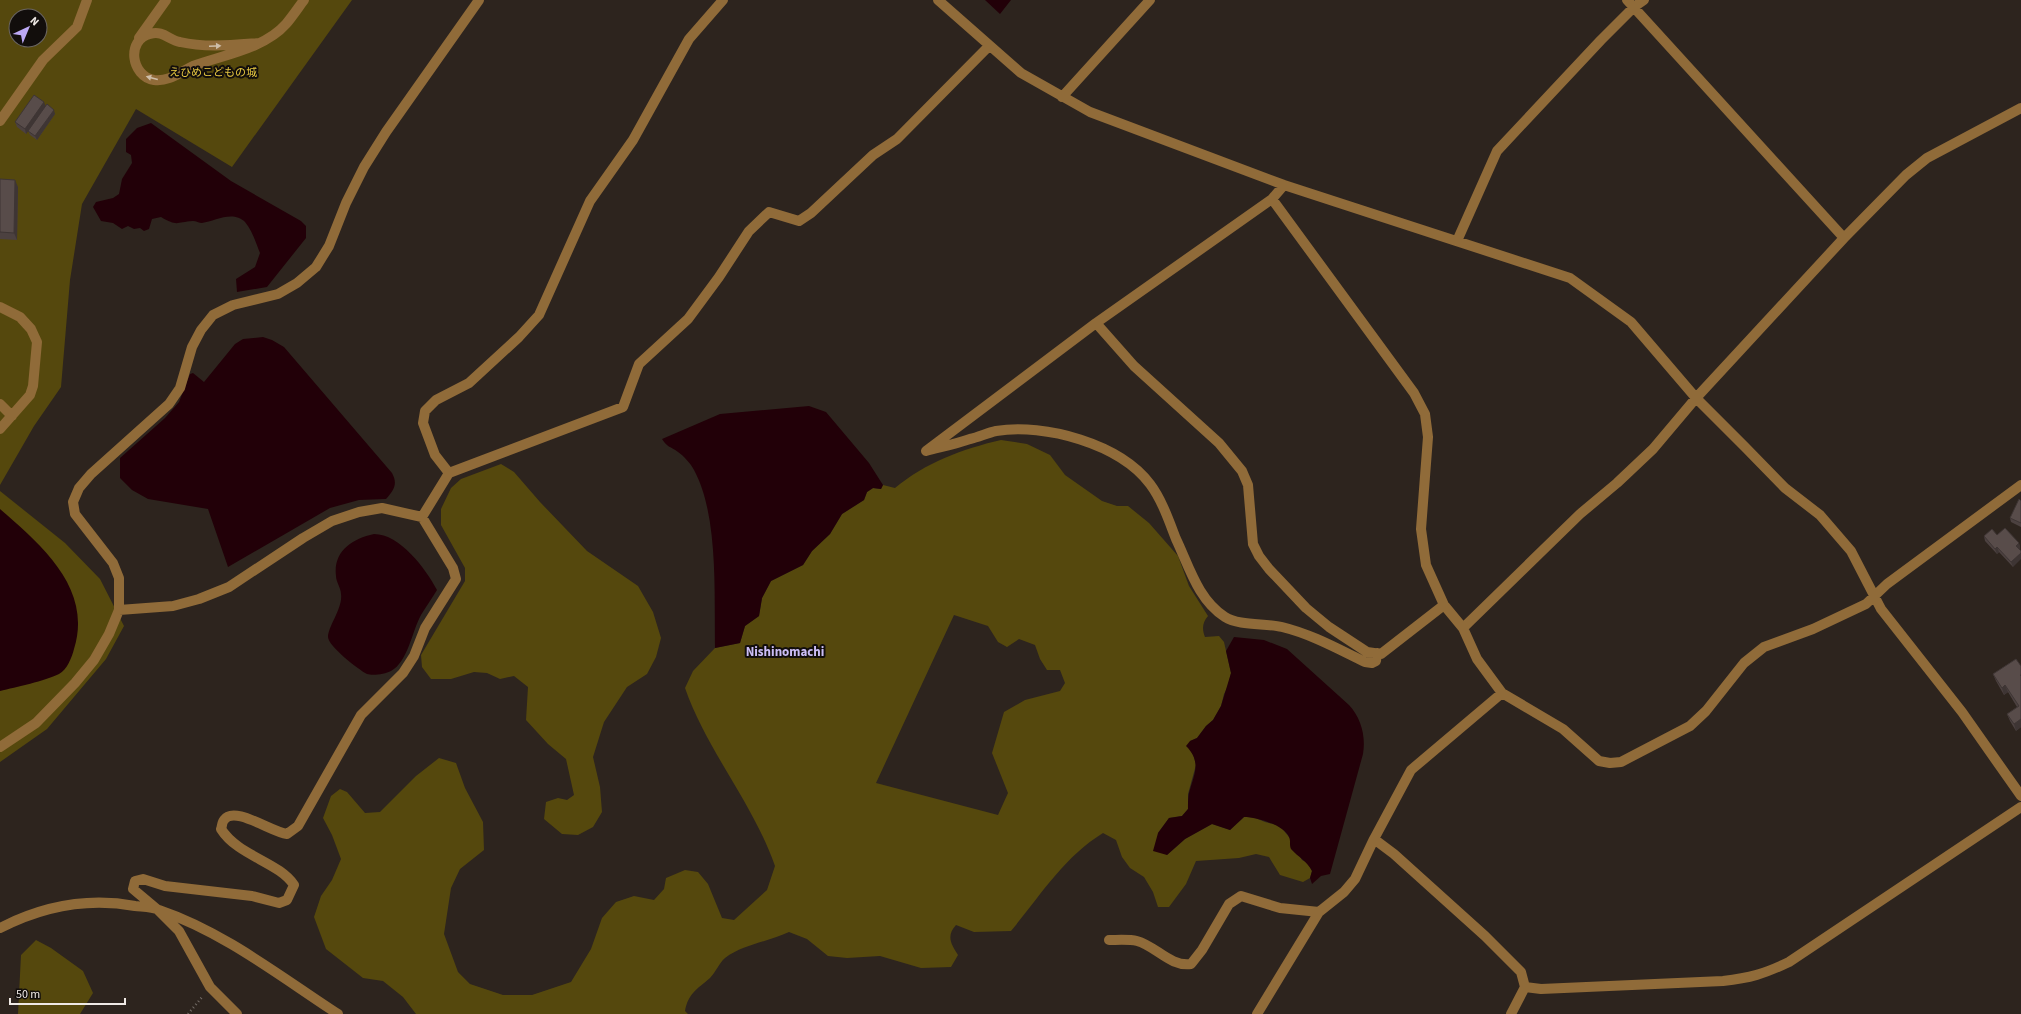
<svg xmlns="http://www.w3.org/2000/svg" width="2021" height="1014" font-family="'Source Sans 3','Noto Sans JP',sans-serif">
<rect width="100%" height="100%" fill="#2d241e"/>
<path fill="#55480d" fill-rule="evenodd" d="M0,0h352l-120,167 -96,-58 -54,95 -12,76 -9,107 -27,39 -34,59zM16,16h24v24h-24z
M1001,440l26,4 23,11 15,20 37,26 15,5h11l21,17 29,33 11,30 19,30c-6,7 -6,13 -3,21l14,-1 5,6 7,31 -3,13 -4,8 -3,12 -8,14 -7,6 -9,12 -7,3 6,24 -8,29v15l-6,7 -13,2 -11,15 9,22 18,-16 27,-15 18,6 14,-13h9l12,5 15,4 9,11 13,23 6,3 4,8 -2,7 -7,4 -23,-7 -11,-18 -13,-3 -17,4 -43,3 -10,23 -17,23h-11l-5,-15 -9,-15 -14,-9 -8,-11 -6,-17 -13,-7c-39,24 -63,63 -92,98l-37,1 -18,-7c-10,11 -5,19 2,30l-7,12 -30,1 -41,-12 -33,2 -19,-2 -21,-17 -18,-7c-21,10 -45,12 -64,26 -6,5 -9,14 -15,20 -13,11 -22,16 -25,33l3,3h-272l-13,-17 -20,-16 -20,-3 -37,-29 -12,-32 7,-21 11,-16 9,-21 -9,-24 -9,-17 8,-22 9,-7 7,3 18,21 15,-1 36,-36 23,-18 17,5 9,25 18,34 1,28 -24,19 -9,19 -7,46 14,38 12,12 33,11h29l39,-13 20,-33 11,-31 14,-16 18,-6 20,4 10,-11 2,-11 19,-8 13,2 10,12 14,34 12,2 33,-30 8,-24c-22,-63 -68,-115 -90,-178l8,-17 22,-23 25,-5 5,-17 14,-10 3,-18 9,-17 32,-16 9,-14 18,-17 12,-20 22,-14 3,-8 6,-4 8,1 2,-4 12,3c30,-25 67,-39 106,-48zM954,615l34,11 10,16 9,5 12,-8 16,6 5,14 7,11h13l5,13 -5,8 -35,9 -21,12 -12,41 16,40 -10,22 -122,-32z
M501,464l13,8 26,30 47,49 51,35 15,26 8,26 -5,19 -9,17 -20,13 -23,35 -11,35 7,30 2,25 -9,15 -15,8 -16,-1 -18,-15 2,-17 12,-4 9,2 7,-5 -8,-36 -18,-15 -22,-24 2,-33 -14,-11 -14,3 -13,-6 -13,-1 -23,7h-20l-9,-12 -1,-12 44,-74v-13l-24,-43v-16l10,-21 10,-9z
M0,491l65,52 35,36 24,47 -18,33 -59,70 -47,33z
M36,940l15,8 32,23 10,22 -13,21h-62l3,-59z"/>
<path fill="#220008" d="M985,0h26l-11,14z
M151,123l80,58 70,40 5,5v12l-39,49 -30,5 -1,-13 19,-12 5,-14c-4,-10 -8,-23 -15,-31 -12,-12 -30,-1 -43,1 -3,0 -6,-2 -9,-2 -17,1 -15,6 -32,-4l-9,2 -3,10 -5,2 -4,-3 -6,1 -6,-3 -6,3 -9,-6 -12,-2 -8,-14 3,-5 17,-4 6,-4 3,-15 10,-16 -1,-8 -5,-3v-13l11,-11z
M263,337l9,3 12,7 108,126c6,11 2,17 -6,26l-27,1 -29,8 -102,59 -20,-58 -60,-10 -16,-9 -12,-12v-20l45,-40 14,-16 11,-28 3,-1 11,9 31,-38 8,-5z
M809,406l17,6 43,51 14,22 -2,4 -8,-1 -6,4 -3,8 -22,14 -12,20 -18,17 -9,14 -32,16 -9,17 -3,18 -14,10 -5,17 -25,5c-1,-52 4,-132 -21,-178 -3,-6 -11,-15 -16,-18 -8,-6 -10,-4 -16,-13l58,-25z
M0,509c41,36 93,79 74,140 -2,8 -7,21 -15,25 -14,7 -43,13 -59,17z
M374,534c26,0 52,35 63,56 -5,8 -11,17 -16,25 -9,16 -13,47 -30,56 -6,3 -18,5 -24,3 -8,-4 -39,-28 -39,-37 0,-11 15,-29 13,-43 0,-6 -5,-12 -5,-18 -3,-24 15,-37 38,-42z
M1234,637l30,3 23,9 62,56c12,13 17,31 14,49l-33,120 -9,2 -9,8 -2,-6 2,-7c-5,-10 -14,-14 -21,-22 -2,-4 0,-8 -2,-12 -5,-12 -33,-20 -45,-20l-14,13 -18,-6 -27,15 -18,16 -14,-4 5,-18 11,-15 13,-2 6,-7c0,-5 0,-12 1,-16 5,-19 13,-31 -3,-47l4,-5 7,-3 9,-12 7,-6 8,-14 10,-33 -5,-22z"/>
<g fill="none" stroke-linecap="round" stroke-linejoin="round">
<path stroke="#756d68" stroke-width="2.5" stroke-dasharray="1 3" stroke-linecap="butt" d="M188,1014l15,-18"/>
<path stroke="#906b39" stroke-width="10" d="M938,0l83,73 69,39 194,73 286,93 61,44 65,76 49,49 40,41 35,27 31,36 30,58 81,103 59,84
M1627,0l217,238
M139,38l27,-38
M259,43c-26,2 -53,5 -79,-1 -11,-2 -17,-12 -30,-8 -24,6 -19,42 4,46 15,2 26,-8 39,-14 29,-11 71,-17 93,-42 6,-7 12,-16 18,-24
M1062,97l88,-97
M0,121l43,-61 34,-33 10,-27
M1284,185l-12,14 -176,124 -170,128c15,-4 30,-7 44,-12 9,-2 17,-6 26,-8 49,-8 124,13 154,53 12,16 19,37 26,55 13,27 22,61 49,78 14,9 41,6 57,10 29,7 56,22 83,35l7,1 4,-2 1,-8
M1272,199l142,194 11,21 3,23 -7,92 5,36 18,40 19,23 14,31 25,34 61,36 36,32 11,2 11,-1 69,-36 16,-15 38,-48 20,-16 49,-18 53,-25 21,-20 134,-99
M1457,241l40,-90 104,-111 33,-33 10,-7
M0,307l20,10 11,12 6,13 -4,44 -3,9 -30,34
M1096,323l38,43 85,77 23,28 6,14 5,59 6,12 10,13 37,39 23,19 38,25 14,2 63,-49
M0,404l12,12
M449,473l-14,-18 -12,-32 2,-12 11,-11 33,-17 50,-46 20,-22 51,-114 43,-61 56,-101 34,-39
M119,610l54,-4 26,-7 30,-12 74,-49 29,-17 27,-9 23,-4 40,9 27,-44 174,-66 16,-43 49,-45 31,-42 30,-46 20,-19 30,9 12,-8 62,-58 24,-16 92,-93
M1463,628l117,-114 37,-31 36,-34 43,-51 148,-160 62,-63 21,-17 94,-50
M0,747l36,-24 39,-40 19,-23 15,-26 10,-24v-32l-6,-15 -38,-49 -2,-12 6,-14 12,-14 78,-70 11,-16 12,-41 9,-17 12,-15 20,-10 45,-11 19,-11 19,-16 13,-21 17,-43 18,-36 22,-35 93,-132
M1374,839l20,15 91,82 36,36 4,15 -14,27
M0,928c43,-22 87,-31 135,-22 8,1 17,1 24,4 65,22 122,67 179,104
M1109,940c8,0 20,-1 28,1 19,5 33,26 54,23l11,-14 27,-46 12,-8 39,12 39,4
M1525,987l16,2 182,-8c27,-3 41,-7 66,-19l232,-155
M237,1014l-27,-27 -31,-56 -21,-21 -25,-21 2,-8 8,-2 22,7 87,10 27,7 8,-3 7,-15c-15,-23 -56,-29 -73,-56 1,-2 1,-7 3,-9 10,-15 47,12 63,14l11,-8 63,-111 42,-42 11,-17 11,-28 31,-49 -3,-11 -31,-51
M1257,1014l62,-102 25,-20 11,-13 19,-40 37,-69 91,-77"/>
</g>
<path fill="#4c4140" d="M45,106l10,8 -18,26 -7,-5 -2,-4 -2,3 -9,-7 -2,-5z
M0,179l18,8 -1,53 -17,-1z
M2021,501v26l-10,-5 -1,-4z
M1997,535l22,8 1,5 -1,1 -6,18 -14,-15 -2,2 -12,-13 -1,-5z
M2016,659l5,68 -5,4 -6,-10 -3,-7 10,-7 -9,-15 -4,3 -8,-14 -3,-7z"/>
<path fill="#3e3534" d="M44,102l2,5 -20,27 -1,-5z
M54,110l1,4 -18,26 -2,-4z
M15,180l3,7 -1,53 -3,-7z
M2019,543l1,5 -2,2 -2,-4z
M1997,547l2,5 -2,2 -2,-5z
M2021,553v6l-8,8 -2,-5z
M2005,685l3,7 -4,3 -2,-7z
M2021,719v8l-5,4 -2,-7z"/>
<path fill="#584c4a" stroke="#3e3534" d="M34,95l10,7 -19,27 -10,-7z
M47,104l7,6 -19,26 -7,-5z
M0,179l15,1 -1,53 -14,-1z
M2019,499l2,2v22l-11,-5z
M2005,528l14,15 -3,3 5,5v2l-10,9 -14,-15 -2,2 -11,-13 8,-7 5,6z
M2016,659l5,7v9h-1l1,1v43l-7,5 -7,-10 12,-8 -14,-21 -3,3 -9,-14z"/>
<defs><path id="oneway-solid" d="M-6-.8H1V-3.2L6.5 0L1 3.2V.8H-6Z"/></defs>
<g fill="#cebea9">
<use href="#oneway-solid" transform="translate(215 46) rotate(-2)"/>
<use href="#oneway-solid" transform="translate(152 78) rotate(-165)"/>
</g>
<g text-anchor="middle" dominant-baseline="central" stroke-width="4" stroke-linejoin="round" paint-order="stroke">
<g font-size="11" fill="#e8c940" stroke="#120e0c">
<text x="213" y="72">えひめこどもの城</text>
</g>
<g font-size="13" font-weight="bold" fill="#cbbdf6" stroke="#120e0c">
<text x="785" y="652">Nishinomachi</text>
</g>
</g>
<g transform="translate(28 28) rotate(44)"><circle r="19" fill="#120e0c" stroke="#6b6663"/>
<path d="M0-3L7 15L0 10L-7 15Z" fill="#bda9f5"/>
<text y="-6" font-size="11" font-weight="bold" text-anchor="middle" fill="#f0eae6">N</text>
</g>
<path d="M10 998v6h115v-6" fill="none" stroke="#f0eae6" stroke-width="2"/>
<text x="16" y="998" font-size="12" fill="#f0eae6" stroke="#120e0c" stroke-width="3" paint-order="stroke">50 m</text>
</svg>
